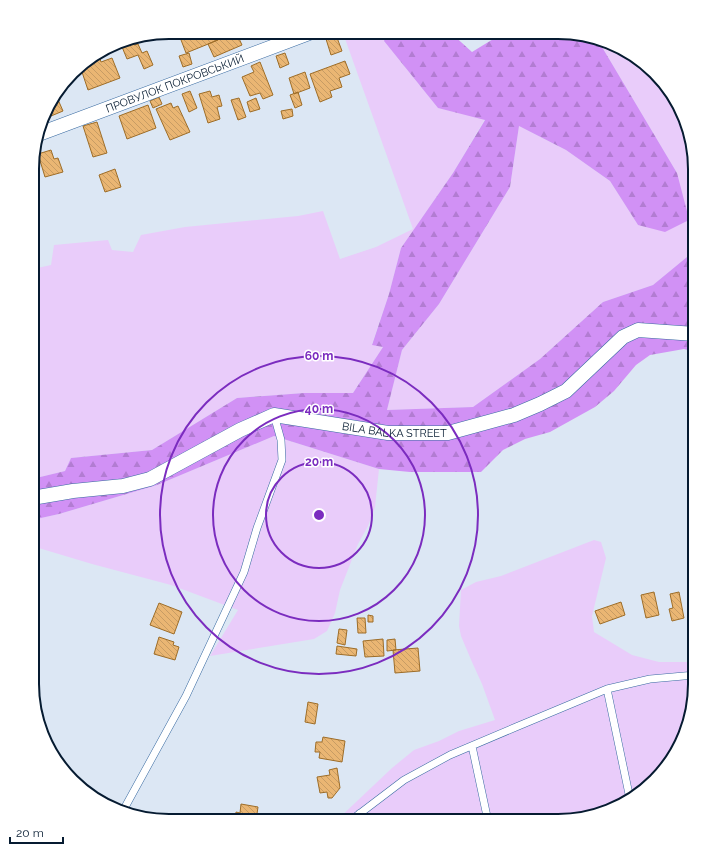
<svg xmlns="http://www.w3.org/2000/svg" width="727" height="853" font-family="Raleway,sans-serif">
<defs>
<pattern id="forest-firs" width="22" height="20" patternUnits="userSpaceOnUse"><rect width="22" height="20" fill="#d191f5"/><path d="M5 1l3.5 6h-7zM16 11l3.5 6h-7z" fill="#b27cd2"/></pattern>
<pattern id="building-back-hatch" width="6" height="6" patternUnits="userSpaceOnUse"><rect width="6" height="6" fill="#eab673"/><path d="M-1 5l2 2M0 0l6 6M5-1l2 2" fill="none" stroke="#c79c64"/></pattern>
</defs>
<rect width="100%" height="100%" fill="#dce7f4"/>
<path fill="#e9ccfa" d="M343,33h44l-3,8 54,67 47,11 -32,54 -52,75 -12,46 -17,50 11,3 -30,46h-49l-67,5 -85,52 -81,8 -6,13 -33,8 1,-210 18,-4 3,-20 54,-5 4,10 21,2 8,-17 44,-8 113,-11 25,-5 17,48 36,-12 37,-18z
M599,42l35,13 43,45 18,69v49l-6,2 -2,37 -34,28 -50,17 -63,57 -67,48 -86,3 15,-60 37,-46 71,-117 9,-61 47,24 44,31 28,44 39,-52z
M274,436l105,33 -4,38 -7,19 -10,18 -18,46 -5,23 -8,18 -13,8 -104,17 28,-46 -67,-25 -79,-21 -60,-18v-26l27,-6 98,-29z
M594,540l7,2 5,16 -14,58 2,16 38,23 27,7h36v31l-23,67 -45,43 -60,18h-231l56,-53 22,-18 25,-9 20,-10 36,-11 -13,-36 -10,-22 -11,-26 -2,-10 2,-36 15,-8 25,-6z"/>
<path fill="url(#forest-firs)" fill-rule="evenodd" d="M387,33h64l21,19 31,-19h73l23,9 78,131 12,46 6,-1v134l-11,-3 -34,6 -14,10 -22,26 -19,16 -45,25 -25,7 -22,11 -22,22h-71l-31,-3 -105,-33 -117,49 -98,29 -27,6v-41l33,-8 6,-13 81,-8 85,-52 67,-5h49l30,-46 -11,-2 17,-51 12,-46 52,-75 32,-53 -47,-12 -54,-67zM519,126l47,24 44,31 28,44 27,7 24,-12 -2,37 -34,28 -50,17 -63,57 -67,48 -86,3 15,-60 37,-46 71,-117z"/>
<path fill="url(#building-back-hatch)" stroke="#9d6d28" d="M178,32h37l3,8 -32,13z
M236,32l6,13 -28,12 -6,-13z
M336,35l6,16 -11,4 -5,-16z
M131,38l3,7 4,-1 4,9 5,-2 6,14 -9,4 -6,-14 -11,4 -7,-17 5,-3z
M189,53l3,11 -9,3 -4,-11z
M285,53l4,11 -9,4 -4,-12z
M98,55l2,4 -14,5 -1,-2z
M112,58l8,20 -32,12 -8,-24 20,-7 1,3z
M345,61l5,13 -11,4 3,9 -12,4 2,6 -12,5 -10,-28z
M260,62l13,33 -10,4 -3,-6 -10,3 -8,-19 12,-5 -3,-6z
M305,72l5,16 -16,6 -5,-16z
M190,91l7,17 -8,4 -7,-18z
M210,91l2,6 7,-2 3,11 -5,1 3,12 -12,4 -9,-29z
M298,92l4,13 -7,3 -5,-13z
M55,95h1l7,16 -12,5 -4,-7 3,-8z
M159,97l3,7 -9,4 -3,-7z
M239,98l7,19 -8,3 -7,-20z
M256,98l4,11 -10,3 -3,-10z
M171,103l2,5 5,-2 12,26 -20,8 -14,-31z
M148,105l8,23 -29,11 -8,-23z
M292,109l1,7 -10,3 -2,-8z
M97,122l10,31 -14,4 -10,-31z
M51,150l3,9 4,-1 5,14 -18,5 -7,-23z
M115,169l6,18 -16,5 -6,-17z
M654,592l5,23 -13,3 -5,-23z
M679,592l5,26 -12,3 -3,-12 4,-1 -3,-14z
M621,602l4,13 -25,9 -5,-13z
M159,603l23,9 -8,22 -24,-9z
M368,615l5,1v6h-5z
M357,618h8l1,15h-8z
M339,629l8,1 -2,15 -8,-2z
M159,637l15,5 -1,3 6,2 -4,13 -21,-6z
M383,639l1,17 -19,1 -2,-16z
M395,639l1,11 -9,1v-11z
M337,646l20,3 -1,7 -20,-2z
M418,648l2,23 -25,2 -2,-23z
M308,702l10,2 -3,20 -10,-2z
M323,737l22,4 -3,21 -23,-4 1,-6h-5l1,-10h6z
M337,768l3,20 -8,10h-4l-1,-6 -7,1 -3,-16 13,-2 -1,-5z
M241,804l17,3 -2,14h-21l1,-9 4,1z"/>
<g fill="none" stroke-linecap="round" stroke-linejoin="round">
<g stroke="#386aa1" stroke-width="8">
<path id="lane" d="M607,689l23,110
M472,746l16,75
M124,809l62,-113 58,-124 13,-44 25,-68 -1,-20 -7,-25
M360,813l3,8
M350,821l54,-41 46,-25 66,-28 91,-38 43,-10 45,-4"/>
</g>
<g stroke="#386aa1" stroke-width="15">
<g id="street">
<path id="s1" d="M39,134l273,-102"/>
<path id="s2" d="M32,498l41,-7 50,-5 27,-7 90,-49 34,-15 114,18h60l66,-18 26,-11 26,-13 57,-54 15,-7 57,4"/>
</g>
</g>
<use href="#lane" stroke="#fff" stroke-width="7"/>
<use href="#street" stroke="#fff" stroke-width="14"/>
</g>
<g fill="none" stroke="#7b2cbf" stroke-width="2">
<circle cx="319" cy="515" r="53"/>
<circle cx="319" cy="515" r="106"/>
<circle cx="319" cy="515" r="159"/>
</g>
<g text-anchor="middle" dominant-baseline="central" stroke-width="3" stroke-linejoin="round" paint-order="stroke">
<g font-size="11" fill="#061b31" stroke="#fff">
<text stroke="none"><textPath href="#s1" startOffset="145">ПРОВУЛОК ПОКРОВСЬКИЙ</textPath></text>
<text stroke="none"><textPath href="#s2" startOffset="381">BILA BALKA STREET</textPath></text>
</g>
</g>
<path d="M0 0H727V853H0ZM169 39H558A130 130 0 0 1 688 169V684A130 130 0 0 1 558 814H169A130 130 0 0 1 39 684V169A130 130 0 0 1 169 39Z" fill="#fff" fill-rule="evenodd"/>
<path fill="none" stroke="#061b31" stroke-width="2" d="M169 39H558A130 130 0 0 1 688 169V684A130 130 0 0 1 558 814H169A130 130 0 0 1 39 684V169A130 130 0 0 1 169 39Z"/>
<circle cx="319" cy="515" r="6" fill="#7b2cbf" stroke="#fff" stroke-width="2"/>
<g font-size="12" text-anchor="middle" font-weight="bold" fill="#7b2cbf" stroke="#fff" stroke-width="3" stroke-linejoin="round" paint-order="stroke">
<text x="319" y="360">60 m</text>
<text x="319" y="413">40 m</text>
<text x="319" y="466">20 m</text>
</g>
<path d="M10 837v6h53v-6" fill="none" stroke="#061b31" stroke-width="2"/>
<text x="16" y="837" font-size="12" fill="#061b31" stroke="#ffffff" stroke-width="3" paint-order="stroke">20 m</text>
</svg>
